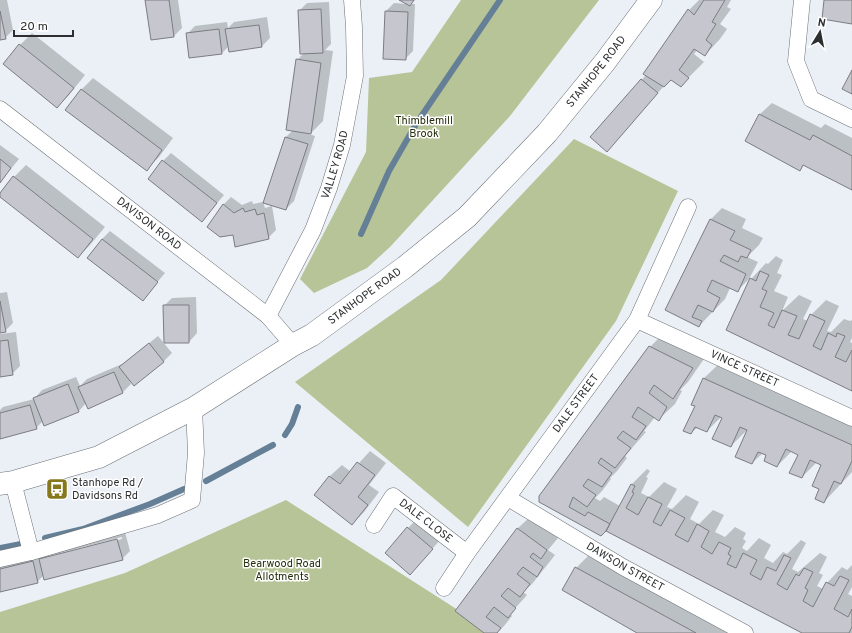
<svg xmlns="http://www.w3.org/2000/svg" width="852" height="633" font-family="Overpass,sans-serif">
<rect width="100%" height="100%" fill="#eaf0f6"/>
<path fill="#b7c498" d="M461,0h138l-89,116 -120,131 -23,21 -53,25 -14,-14 66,-127 3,-74 43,-6z
M574,139l104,52 -62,130 -148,206 -173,-145 146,-102z
M286,500l208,133h-494v-21l125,-39z"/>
<path fill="#0003" fill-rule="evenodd" d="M0,0h7l6,30 -8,8 -5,1z
M146,0h32l4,28 -8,8z
M401,0h14l-4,4h4l-2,47 -8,8 -19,-48 8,-8 14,1z
M699,0h32l-4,7 4,2 -11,15 7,5 -7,10 -15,16 -8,-5 -3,4 10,8 -23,23 -10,-7 -56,64 -24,-5 55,-62 -2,-1 45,-64z
M329,2l2,42 -6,6 8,1 -10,70 -12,12h-6l10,3 -21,65 -8,8 -21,-7 21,-65 7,-7 4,-70 7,-7 -5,-42 8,-8z
M267,17l3,21 -8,8h-33l-7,7 -35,-19 8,-8 32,-4 1,6 6,-6z
M32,33l53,42 -16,20 -12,12 -53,-43 16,-19z
M93,78l80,60 -14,19 -12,12 -66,-79z
M772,103l49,25 4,-4 27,14v50l-47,-24 -5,6 -40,-56z
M0,145l19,14 -19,23z
M171,153l53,42 -22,26 -39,-60z
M26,165l79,62 -15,18 -12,12 -78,-62 14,-18z
M231,197l11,8 10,-4 1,3 10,-2 2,6 7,-2 4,24 -8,8 -34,-4 -11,-29z
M722,208l24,11 -4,9 21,10 -4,7 -12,12 11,5 -9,17 -12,12 -7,-3 -5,11 -26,27 -33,-16 44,-90z
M110,231l55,42 -22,26 -41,-60z
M776,256l7,4 -6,13 5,2 -8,16 14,6 -6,14 17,-16 13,6 -9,18 5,2 3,-6 15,-15 13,6 -12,25 4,1 13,-13 6,2 2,-1v18l-2,4 2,1v46l-125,-59 24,-51 15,-16 2,1z
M7,292l6,31 -8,8 -5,1v-39z
M196,297l1,36 -8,9 -25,-36 8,-8z
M666,331l42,22 -20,29 -8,8 2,1 -7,13 -16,15 -4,-2 -11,14 2,1 -21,24 2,2 -10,13 -7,7 1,1 -9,12 -7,7 5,3 4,-4 16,9 11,-21 16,-16 3,2 -4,6 2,1 -7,15 8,4 15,-15 13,7 -10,18 5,2 14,-14 13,7 -9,17 9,5 14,-14 11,5 -9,17 10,5 10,-10 11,6 -3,6 3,2 -4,7 5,3 12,-13 12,7 -7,13 9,5 10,-11 4,2 14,-14 5,3 -14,26 6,3 22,-19 7,4 -8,16 4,2 -6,11 6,3 4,-6 15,-16 5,3 5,-5v22l-4,7 4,2v37h-48l-198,-103 -66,-29 110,-154z
M16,332l4,34 -8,8 -12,2v-42z
M158,336l14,17 -8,8 -30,23 -6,-7 3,7 -8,8 -37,11 -7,8 -35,14 -1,-4 -7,7 -36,7v-25l3,-3 31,-8 8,-9 34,-13 4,9 7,-7 35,-15v1z
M720,363l132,60v49l-28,30 -4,-13 2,-24 -5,-3 -15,15 -3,-23 -7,-3 -15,15 -9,-11 -5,-2 -11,10 -3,-35 -18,18 -8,-29h-2l-14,14 -9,-4 -7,6 5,-27 -4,-2 12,-26z
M370,451l16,12 -17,22 10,7 -15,20 -12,12 -22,-48 12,-11 9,7z
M530,517l28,21 -10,12 7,5 -23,29 -9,8 4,3 -17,19 2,2 -8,10 -7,7h-11l-30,-22 62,-83z
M416,520l24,20 -30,34 -2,-46z
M125,532l5,19 -8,8 -78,16 -7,7 -37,9v-31zM122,537v2l-74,19v-2z
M588,556l141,77h-90l-63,-65z"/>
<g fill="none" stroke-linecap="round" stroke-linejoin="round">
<path stroke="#658096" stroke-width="6" d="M361,234l28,-63 27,-47 84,-124
M285,435l7,-11 6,-17
M206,481l67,-36
M45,538l38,-9 67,-25 34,-15
M0,548l21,-4"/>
</g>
<path fill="#c6c6ce" stroke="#7c7c83" d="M145,0h24l5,37 -23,3z
M399,0h15l-4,6z
M704,0h21l-13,22 4,2 -10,16 6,5 -7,11 -11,-7 -15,21 10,8 -8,9 -10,-7 -7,7 -21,-13 45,-65 6,6z
M824,0h28v24l-30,-5z
M321,9l2,44 -23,1 -2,-44z
M0,11l6,28 -6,1z
M385,11l23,1 -2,48 -23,-1z
M259,25l3,22 -33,5 -4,-23z
M219,29l3,25 -33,4 -3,-25z
M19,44l55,44 -17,20 -54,-44z
M296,59l25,4 -10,71 -25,-4z
M852,70v24l-10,-5z
M641,79l17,14 -51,59 -17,-15z
M81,89l81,61 -15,21 -82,-61z
M759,114l51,26 3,-5 39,21v34l-49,-25 -3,6 -55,-30z
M285,137l23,7 -22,66 -23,-7z
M0,159l11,9 -11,15z
M162,160l55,43 -15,19 -54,-43z
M13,176l80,63 -15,19 -78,-61v-4z
M223,204l11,9 9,-5 2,4 10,-3 2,6 7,-2 5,26 -34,8 -2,-12 -13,2 -13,-10z
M710,219l25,12 -5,9 21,10 -4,8 -6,-2 -3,6 -14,-7 -4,6 26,13 -8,18 -26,-12 -5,11 13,7 -7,14 -15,-7 -6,12 10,4 -3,6 -34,-17z
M102,239l56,43 -15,19 -56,-43z
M760,271l9,4 -7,14 5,2 -7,16 14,6 -6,12 6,3 8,-18 15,6 -9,19 11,4 11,-25 15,7 -12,25 8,4 7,-17 8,4 1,-4 8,3 -10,21 11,5 6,-12v41l-126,-61 24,-52 6,3z
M0,301l6,31 -6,1z
M163,305h26v38h-25z
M8,340l5,35 -13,2v-36z
M149,343l15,19 -30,24 -15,-19z
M649,346l44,22 -20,31 -19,-14 -5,8 18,14 -8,14 -21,-14 -6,10 14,9 -10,14 -13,-9 -6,7 14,10 -16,20 -14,-10 -3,5 14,10 -10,14 -14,-8 -5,7 13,9 -9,12 -14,-10 -4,10 16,9 3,-4 22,12 -4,7 -5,5 -62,-34v-6z
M114,372l9,21 -35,16 -10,-22z
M703,378l149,67v16l-11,23 -7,-3 -10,22 -9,-4 4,-10 -7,-3 9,-21 -11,-5 -8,18 -13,-5 9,-18 -12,-6 -9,18 -13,-6 2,-6 -8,-3 -6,12 -17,-7 12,-27 -7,-3 -9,20 -19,-8 10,-21 -7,-3 -8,17 -12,-5 -4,7 -8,-3 12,-25 -4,-1z
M68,384l11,28 -35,14 -11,-28z
M30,405l7,24 -37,10v-26z
M357,462l18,13 -17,22 10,8 -16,20 -38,-30 15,-19 11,8z
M631,484l4,2 -3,6 2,1 -8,15 12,7 10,-18 14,7 -9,18 8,4 9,-16 15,8 -10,17 13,7 9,-18 12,7 -8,16 11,7 7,-12 12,6 -3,6 3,2 -4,8 9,4 7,-15 14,7 -7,14 11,6 6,-13 9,4 8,-16 7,3 -14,26 10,6 9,-16 3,2 5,-8 9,4 -8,16 3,2 -5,11 10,6 13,-25 8,4 6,-10 9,4 -15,29 14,8 4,-8v18l-3,6h-47l-196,-102z
M407,527l26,22 -23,26 -25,-22z
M517,528l30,22 -6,9 -8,-6 -3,4 13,10 -6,10 -14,-10 -6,7 13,10 -10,13 -12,-9 -7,8 15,12 -8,10 -14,-11 -8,10 15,11 -4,5h-13l-29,-22z
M117,539l6,21 -79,20 -5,-21z
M33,561l5,22 -38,9v-23z
M575,567l121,66h-59l-75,-43z"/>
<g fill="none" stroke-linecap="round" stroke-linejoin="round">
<g stroke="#6c7176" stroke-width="17">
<g id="street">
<path d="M802,0l-6,61 15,38 41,20"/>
<path id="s1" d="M0,109l268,207 25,29"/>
<path id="s2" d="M268,316l45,-86 16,-42 13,-43 13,-69 -1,-49 -2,-27"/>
<path id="s3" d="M637,320l215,98"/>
<path d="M13,482l18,70"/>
<path id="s4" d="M508,498l115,69 122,66"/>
<path id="s5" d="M374,525l19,-29 74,57"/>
<path d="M0,559l31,-7 127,-37 34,-15 4,-47 -2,-45"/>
<path id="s6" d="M444,588l23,-35 170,-233 51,-113"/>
</g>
</g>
<g stroke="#6c7176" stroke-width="23">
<g id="secondary">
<path id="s7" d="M0,484l13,-2 86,-25 95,-49 99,-63 19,-10 93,-68 62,-50 80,-84 58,-71 46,-62"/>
</g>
</g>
<use href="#street" stroke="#fff" stroke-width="16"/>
<use href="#secondary" stroke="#fff" stroke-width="22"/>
</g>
<defs>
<g id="bus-square" transform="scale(1.15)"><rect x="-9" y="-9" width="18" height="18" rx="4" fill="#87781d" stroke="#fff"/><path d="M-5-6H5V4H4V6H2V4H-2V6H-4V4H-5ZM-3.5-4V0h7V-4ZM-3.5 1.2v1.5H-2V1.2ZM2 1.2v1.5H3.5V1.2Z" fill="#fff"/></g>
</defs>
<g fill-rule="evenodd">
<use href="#bus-square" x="57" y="489"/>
</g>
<g text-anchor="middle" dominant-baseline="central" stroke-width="3" stroke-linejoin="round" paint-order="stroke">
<g font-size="11" fill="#2c2e30" stroke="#fff">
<text stroke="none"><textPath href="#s7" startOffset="738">STANHOPE ROAD</textPath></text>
<text stroke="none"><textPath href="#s2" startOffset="166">VALLEY ROAD</textPath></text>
<text stroke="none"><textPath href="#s1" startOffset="188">DAVISON ROAD</textPath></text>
<text stroke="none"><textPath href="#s7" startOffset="414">STANHOPE ROAD</textPath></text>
<text stroke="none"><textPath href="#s3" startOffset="118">VINCE STREET</textPath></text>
<text stroke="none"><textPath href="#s6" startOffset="227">DALE STREET</textPath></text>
<text stroke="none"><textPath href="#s5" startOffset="76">DALE CLOSE</textPath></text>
<text stroke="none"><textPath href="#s4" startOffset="136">DAWSON STREET</textPath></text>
</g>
<g font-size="11" fill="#252d0a" stroke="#fff">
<text x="424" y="121">Thimblemill<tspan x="424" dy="13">Brook</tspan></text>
<text x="282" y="564">Bearwood Road<tspan x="282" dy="13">Allotments</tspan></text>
</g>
<g font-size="11" fill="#2c2e30" stroke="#fff" text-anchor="start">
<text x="72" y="483">Stanhope Rd /<tspan x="72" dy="13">Davidsons Rd</tspan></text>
</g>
</g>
<g transform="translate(820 32) rotate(10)" stroke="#ffffff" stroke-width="3" paint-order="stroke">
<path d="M0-3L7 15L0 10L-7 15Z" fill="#2c2e30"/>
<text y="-6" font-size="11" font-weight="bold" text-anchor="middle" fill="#2c2e30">N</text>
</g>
<path d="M14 30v6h59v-6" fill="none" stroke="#2c2e30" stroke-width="2"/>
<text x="20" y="30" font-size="12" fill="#2c2e30" stroke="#ffffff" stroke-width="3" paint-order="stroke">20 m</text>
</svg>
